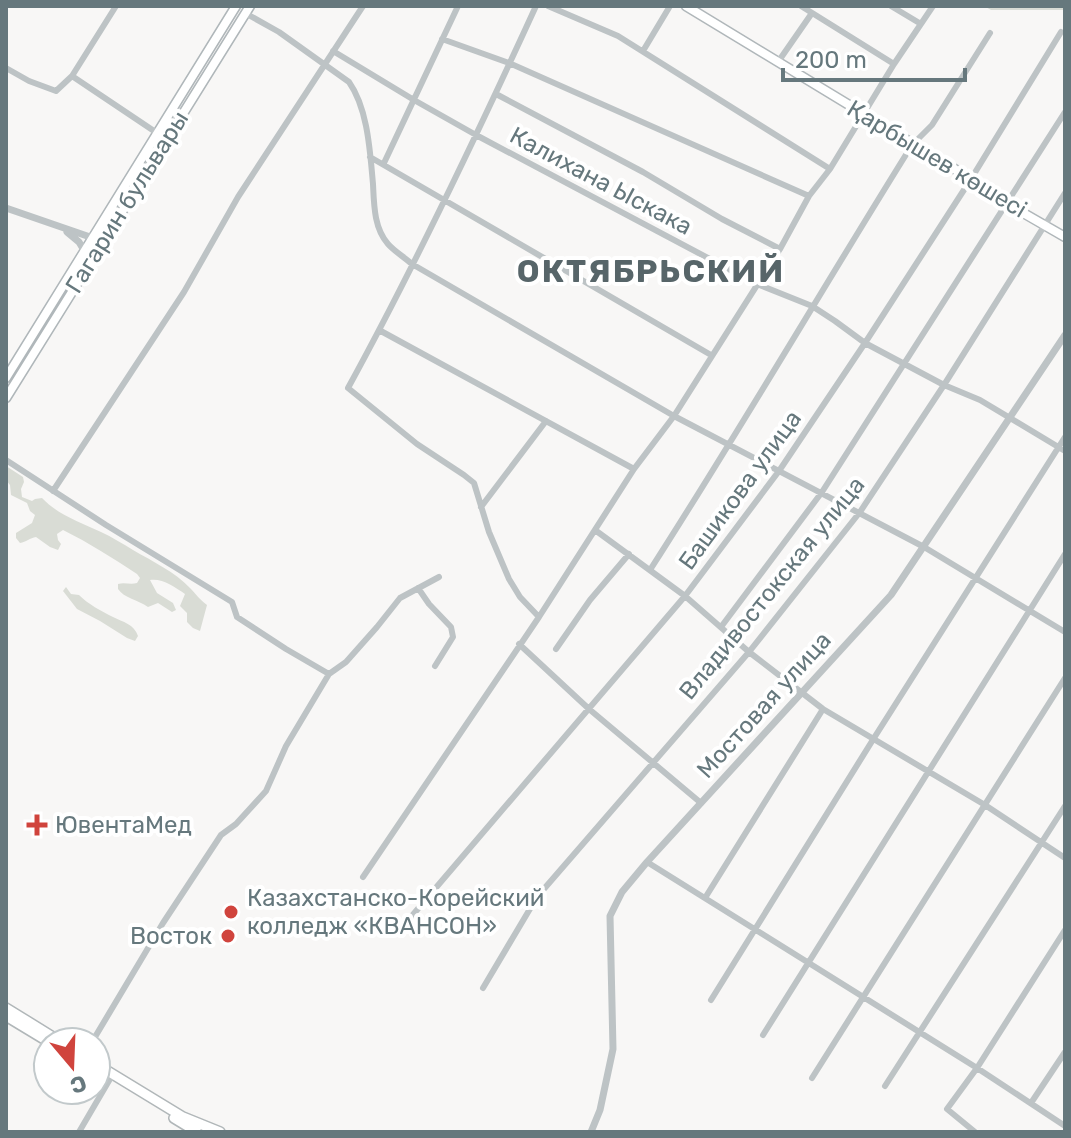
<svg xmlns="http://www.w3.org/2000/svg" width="1071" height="1138" font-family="Rubik,sans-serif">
<rect width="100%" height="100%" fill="#f8f7f6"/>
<path fill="#d9dcd5" d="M984,6h81v4h-74z
M6,466l17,11 1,5 -3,7 1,8 10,4 3,-2 7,-1c16,17 38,24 59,34 11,5 22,12 32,18 19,11 42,22 57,38 6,6 10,12 17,17l-7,26 -7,-3 -6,-6v-9l-7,-7 5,-12c-10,-7 -23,-16 -35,-14l7,13 16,10 3,7 -4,2 -14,-9 -10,4c-10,-7 -24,-9 -30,-18v-5c7,-2 12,1 19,-1l3,-5 -3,-4c-24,-16 -48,-31 -74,-44l-6,4 1,6 3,4 -3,6 -8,-3 -14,-10c-6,1 -10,5 -16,6l-4,-5v-5l16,-10 3,-8 -5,-4 -3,-8 -16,-8 -1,-10 -4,-5z
M66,587l5,7 8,1c9,9 22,16 34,22 10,5 21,7 25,19l-3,5 -8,-3 -27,-17 -23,-12 -14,-18z"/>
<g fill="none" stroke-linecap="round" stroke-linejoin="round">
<g stroke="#b0b7ba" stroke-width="11">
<path id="secondary" d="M686,6l285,173 35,24 59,34
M6,378l230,-372
M6,398l244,-392"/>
</g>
<g stroke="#b1b7b9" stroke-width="12">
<path id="primary" d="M6,1008l55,34
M6,1016l43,26
M96,1064l87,53 37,15
M174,1118l23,14"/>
</g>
<path stroke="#bdc3c5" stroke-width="6" d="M536,6c-59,129 -120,258 -188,382l69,56 47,31 10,8 15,49 20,47 11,18 19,20
M548,6l70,30 212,133
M801,6l93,58
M891,6l30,18
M245,13l34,19 70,50c19,27 21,70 24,102 1,21 1,44 15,60 6,7 16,13 24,20l262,152 250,131 141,85
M442,39l67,24 300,133
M333,51l81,49 62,35 281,149 55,22 23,15 30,22 79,42 36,15 85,51
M643,51l27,-45
M778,62l34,-49
M6,68l23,13 27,10 16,-15 44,-70
M72,76l85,57
M496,94l147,78 79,47 58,30
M370,157l341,198
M384,163l74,-157
M379,330l255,139
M6,460l100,65 126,77 5,15 49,32 43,25
M53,491l131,-199 54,-95 125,-191
M481,507l65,-86
M595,530l90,66 64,56 74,57 162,96 80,53
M650,570c90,-140 174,-284 262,-425l20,-20 58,-92
M418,588l11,16 22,23 2,10 -18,29
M721,627l101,-135 243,-380
M519,644l70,65 112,94
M556,649l34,-49 39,-46
M647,862l330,206 88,58
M363,877l176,-260 95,-148 40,-53 106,-167 29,-53 21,-27 64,-105 39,-58
M705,898l118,-189
M399,931l286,-335 94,-125 86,-128 106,-164 90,-147
M483,988l54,-91 212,-245 111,-140 84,-127 121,-192
M711,1000l163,-262 191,-301
M763,1035l302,-481
M92,1042l71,-119 58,-88 15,-11 30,-33 20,-45 43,-72 17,-12 31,-35 23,-29 39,-21
M812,1078l253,-400
M885,1086l180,-280
M1031,1103l34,-51
M79,1132l31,-53
M975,1132l-28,-23 30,-41 88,-138"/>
<path stroke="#bdc3c5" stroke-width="7" d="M6,208l87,30
M67,232l12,10 6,10
M591,1132l9,-22 13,-61 -3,-133 12,-24 25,-30 244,-267 174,-260"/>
<use href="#secondary" stroke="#fff" stroke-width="8"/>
<use href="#primary" stroke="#fff" stroke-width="9"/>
</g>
<g fill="#d0443d" stroke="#fff" stroke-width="3">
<path d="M33 813h8v8h8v8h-8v8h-8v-8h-8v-8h8z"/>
<circle cx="231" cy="912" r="8"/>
<circle cx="228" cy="936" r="8"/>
</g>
<g text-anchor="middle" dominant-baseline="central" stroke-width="8" stroke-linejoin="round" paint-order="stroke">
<g font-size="24" fill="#66787d" stroke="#fff">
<text transform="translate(937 159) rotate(31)">Қарбышев көшесі</text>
<text transform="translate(601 181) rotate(28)">Калихана Ыскака</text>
<text transform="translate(127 202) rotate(-58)">Гагарин бульвары</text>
<text transform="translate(740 490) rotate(-54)">Башикова улица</text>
<text transform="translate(772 588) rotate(-51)">Владивостокская улица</text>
<text transform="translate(764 705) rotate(-48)">Мостовая улица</text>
</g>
<g font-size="24" fill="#66787d" stroke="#fff" text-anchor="start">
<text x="55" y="825">ЮвентаМед</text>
<text x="247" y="898">Казахстанско-Корейский<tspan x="247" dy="28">колледж «КВАНСОН»</tspan></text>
<text x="212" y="936" text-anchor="end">Восток</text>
</g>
<g font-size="32" font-weight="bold" letter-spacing="2" fill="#576569" stroke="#fff">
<text x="651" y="271">ОКТЯБРЬСКИЙ</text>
</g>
</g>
<rect width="1071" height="1138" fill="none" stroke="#66787d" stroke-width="16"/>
<g transform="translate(72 1066) rotate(161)"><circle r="38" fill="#ffffff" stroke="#c2c9cb" stroke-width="2"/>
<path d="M0-6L14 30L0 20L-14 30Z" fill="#d0443d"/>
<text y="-12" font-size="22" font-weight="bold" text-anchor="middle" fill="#66787d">С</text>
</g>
<path d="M783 68v12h182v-12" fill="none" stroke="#66787d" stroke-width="4"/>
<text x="795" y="68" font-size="24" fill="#66787d" stroke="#ffffff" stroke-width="6" paint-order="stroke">200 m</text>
</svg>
